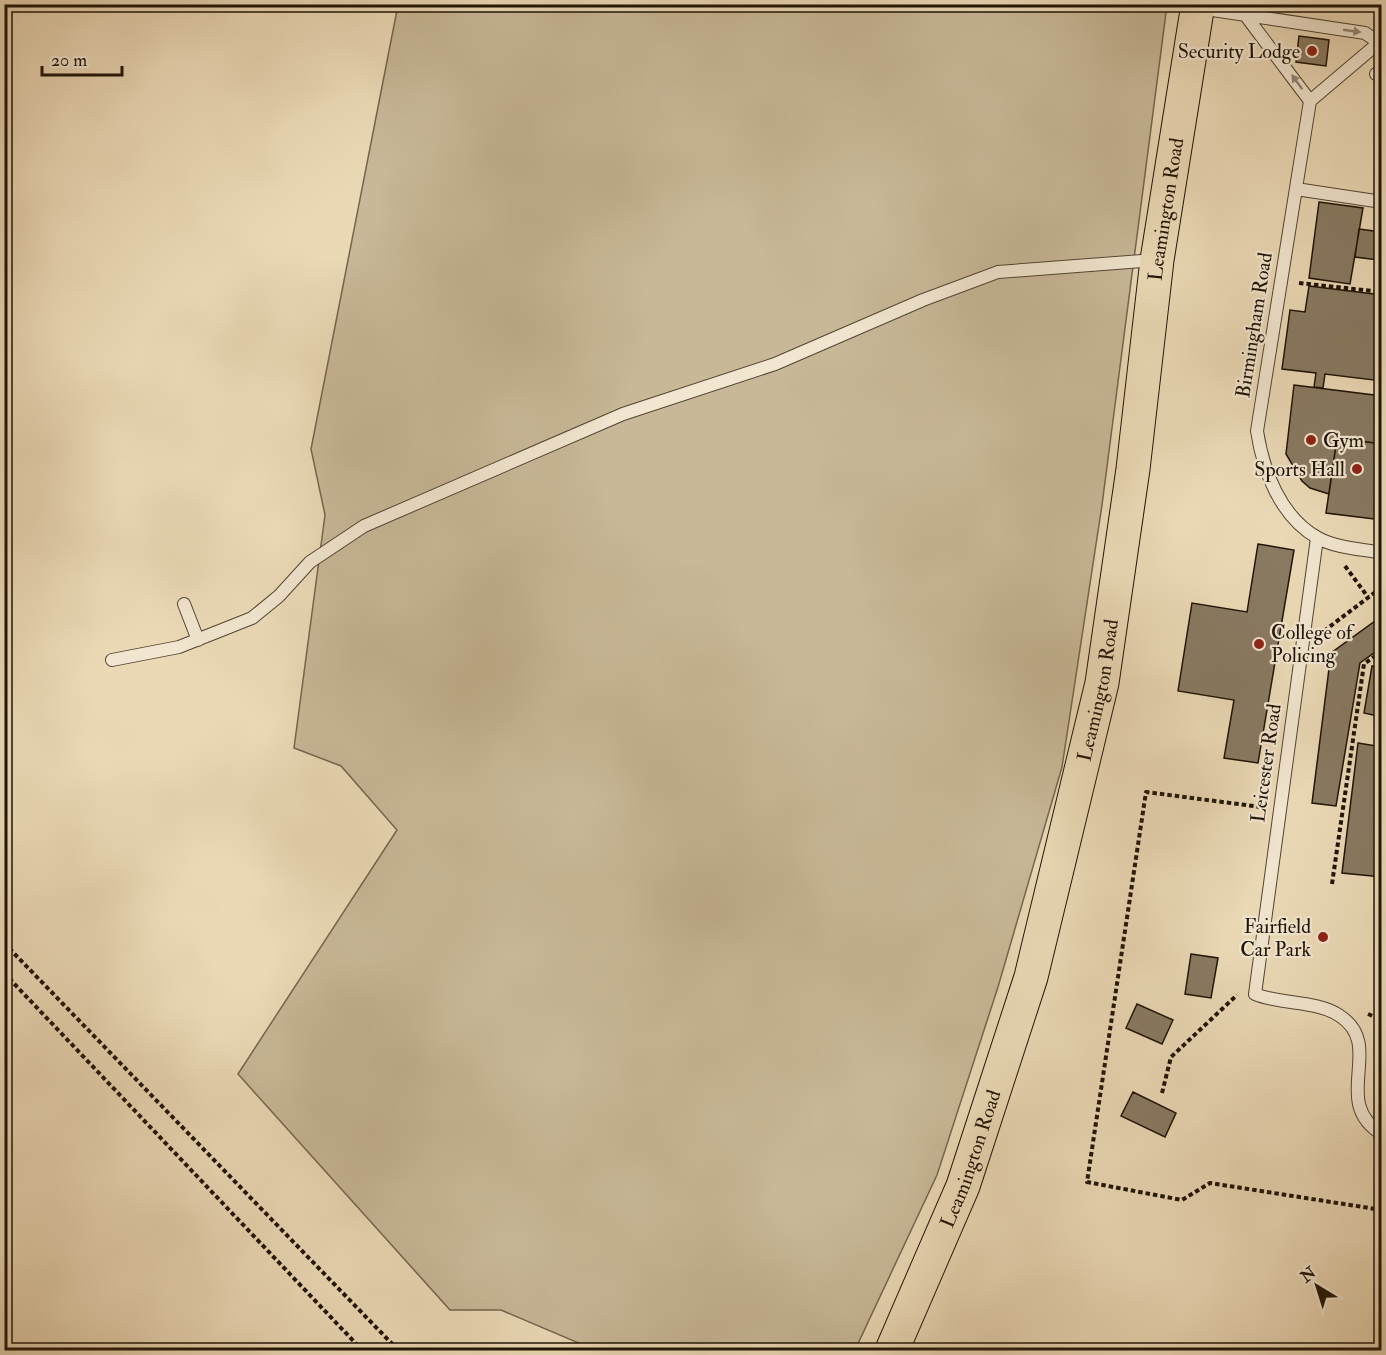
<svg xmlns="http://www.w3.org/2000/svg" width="1386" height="1355" font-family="'IM FELL Double Pica',serif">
<rect width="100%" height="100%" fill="#ebd9b6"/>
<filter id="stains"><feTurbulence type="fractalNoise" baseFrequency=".00333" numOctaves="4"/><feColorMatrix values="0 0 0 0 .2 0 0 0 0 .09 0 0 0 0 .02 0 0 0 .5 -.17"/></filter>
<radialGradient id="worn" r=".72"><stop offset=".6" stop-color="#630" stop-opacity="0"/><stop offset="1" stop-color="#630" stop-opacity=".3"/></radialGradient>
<path fill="#c8b898" stroke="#74664f" stroke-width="1.5" d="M398,5h769l-65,500 -40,262 -64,220 -61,188 -82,175h-260l-94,-40h-51l-212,-236 159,-244 -56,-64 -47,-18 31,-233 -14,-66z"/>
<path fill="#897a62" stroke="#1f1406" stroke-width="1.5" d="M1299,36l30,4 -3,26 -30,-4z
M1319,202l44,6 -13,76 -41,-6z
M1359,229l22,3 -3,28 -23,-3z
M1382,230v42l-6,-1z
M1309,286l73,9v86l-57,-7 -2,14 -9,-1 2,-14 -34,-4 8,-59 15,2z
M1294,385l88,11v48l-45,-6 -8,56 -19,-6 -8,-7 -16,-27z
M1337,438l45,6v76l-56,-7z
M1258,544l36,6 -36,213 -34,-5 10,-58 -56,-9 14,-88 55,9z
M1382,616v31l-22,16 -24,143 -24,-3 19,-150z
M1372,666l10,1v50l-18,-4z
M1358,743l24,4v130l-40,-4z
M1191,954l27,4 -7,40 -26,-4z
M1137,1004l36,16 -11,24 -36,-16z
M1133,1092l43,21 -11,24 -44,-21z"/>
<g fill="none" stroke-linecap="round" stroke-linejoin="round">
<g stroke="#524532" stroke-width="14">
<path id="lane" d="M1199,8l166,25 13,9
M1246,16l64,85
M1376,74l6,1
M1310,101l-53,330c6,39 23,86 61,107 18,10 44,11 64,15
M1310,101l72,-61
M1296,189l86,13
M1317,538l-62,456c26,11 62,6 85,22 46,30 -11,86 42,118
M184,604l14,36
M112,660l67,-13 73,-29 27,-22 31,-34 54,-36 259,-112 152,-50 148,-64 75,-28 157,-12"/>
</g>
<g stroke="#1f1406" stroke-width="35">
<g id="primary">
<path id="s1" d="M892,1350l71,-164 68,-209 71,-294 31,-214 24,-209 41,-256"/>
</g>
</g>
<path stroke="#1f1406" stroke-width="4" stroke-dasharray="4.5 3" stroke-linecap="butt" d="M1299,283l83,9
M1345,566l23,31
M1324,631l58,-44
M1261,807l-115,-15 -59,390 95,18 28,-17 172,27
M1332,884l32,-220 18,-13
M4,943l394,407
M4,973l358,377
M1368,1014l14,6
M1162,1093l9,-36 66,-62"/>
<use href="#lane" stroke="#f2e6d0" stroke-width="12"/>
<use href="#primary" stroke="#ebd9b6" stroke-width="33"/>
</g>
<defs><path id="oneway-solid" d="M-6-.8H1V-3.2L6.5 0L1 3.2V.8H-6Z" transform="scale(1.5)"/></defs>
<g fill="#938875">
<use href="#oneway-solid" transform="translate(1352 31) rotate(8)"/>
<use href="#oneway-solid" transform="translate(1297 82) rotate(-126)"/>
</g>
<g fill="#8f2418" stroke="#f2e6d0" stroke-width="2">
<circle cx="1312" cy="51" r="6"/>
<circle cx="1311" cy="440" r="6"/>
<circle cx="1357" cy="469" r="6"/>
<circle cx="1259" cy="644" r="6"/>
<circle cx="1323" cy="937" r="6"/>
</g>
<g text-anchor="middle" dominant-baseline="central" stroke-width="4.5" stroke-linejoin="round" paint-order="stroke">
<g font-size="20" fill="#1f1406" stroke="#f2e6d0" text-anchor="end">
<text x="1300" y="51">Security Lodge</text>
<text x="1323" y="440" text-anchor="start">Gym</text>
<text x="1345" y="469">Sports Hall</text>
<text x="1271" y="632" text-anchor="start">College of<tspan x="1271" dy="23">Policing</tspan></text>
<text x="1311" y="926">Fairfield<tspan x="1311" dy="23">Car Park</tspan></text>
</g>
<g font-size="20" fill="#1f1406" stroke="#f2e6d0">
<text stroke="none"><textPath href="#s1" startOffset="1179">Leamington Road</textPath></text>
<text transform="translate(1254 325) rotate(-81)">Birmingham Road</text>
<text stroke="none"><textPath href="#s1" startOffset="693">Leamington Road</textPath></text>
<text transform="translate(1266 763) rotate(-82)">Leicester Road</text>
<text stroke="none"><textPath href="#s1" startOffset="207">Leamington Road</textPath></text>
</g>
</g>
<rect width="1386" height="1355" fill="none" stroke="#ebd9b6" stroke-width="24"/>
<rect x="6" y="6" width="1374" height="1343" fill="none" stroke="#1f1406" stroke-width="3"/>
<rect x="12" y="12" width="1362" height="1331" fill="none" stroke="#1f1406" stroke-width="1.5"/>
<g transform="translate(1317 1286) rotate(322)" stroke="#f2e6d0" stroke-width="4.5" paint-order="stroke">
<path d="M0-4.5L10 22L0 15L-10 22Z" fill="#1f1406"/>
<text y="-9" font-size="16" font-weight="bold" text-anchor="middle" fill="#1f1406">N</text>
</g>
<path d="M42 66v9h80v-9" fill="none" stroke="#1f1406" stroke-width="3"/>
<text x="51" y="66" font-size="18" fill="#1f1406" stroke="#f2e6d0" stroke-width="4.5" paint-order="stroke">20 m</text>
<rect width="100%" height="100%" filter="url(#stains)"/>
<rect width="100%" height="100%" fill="url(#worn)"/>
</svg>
